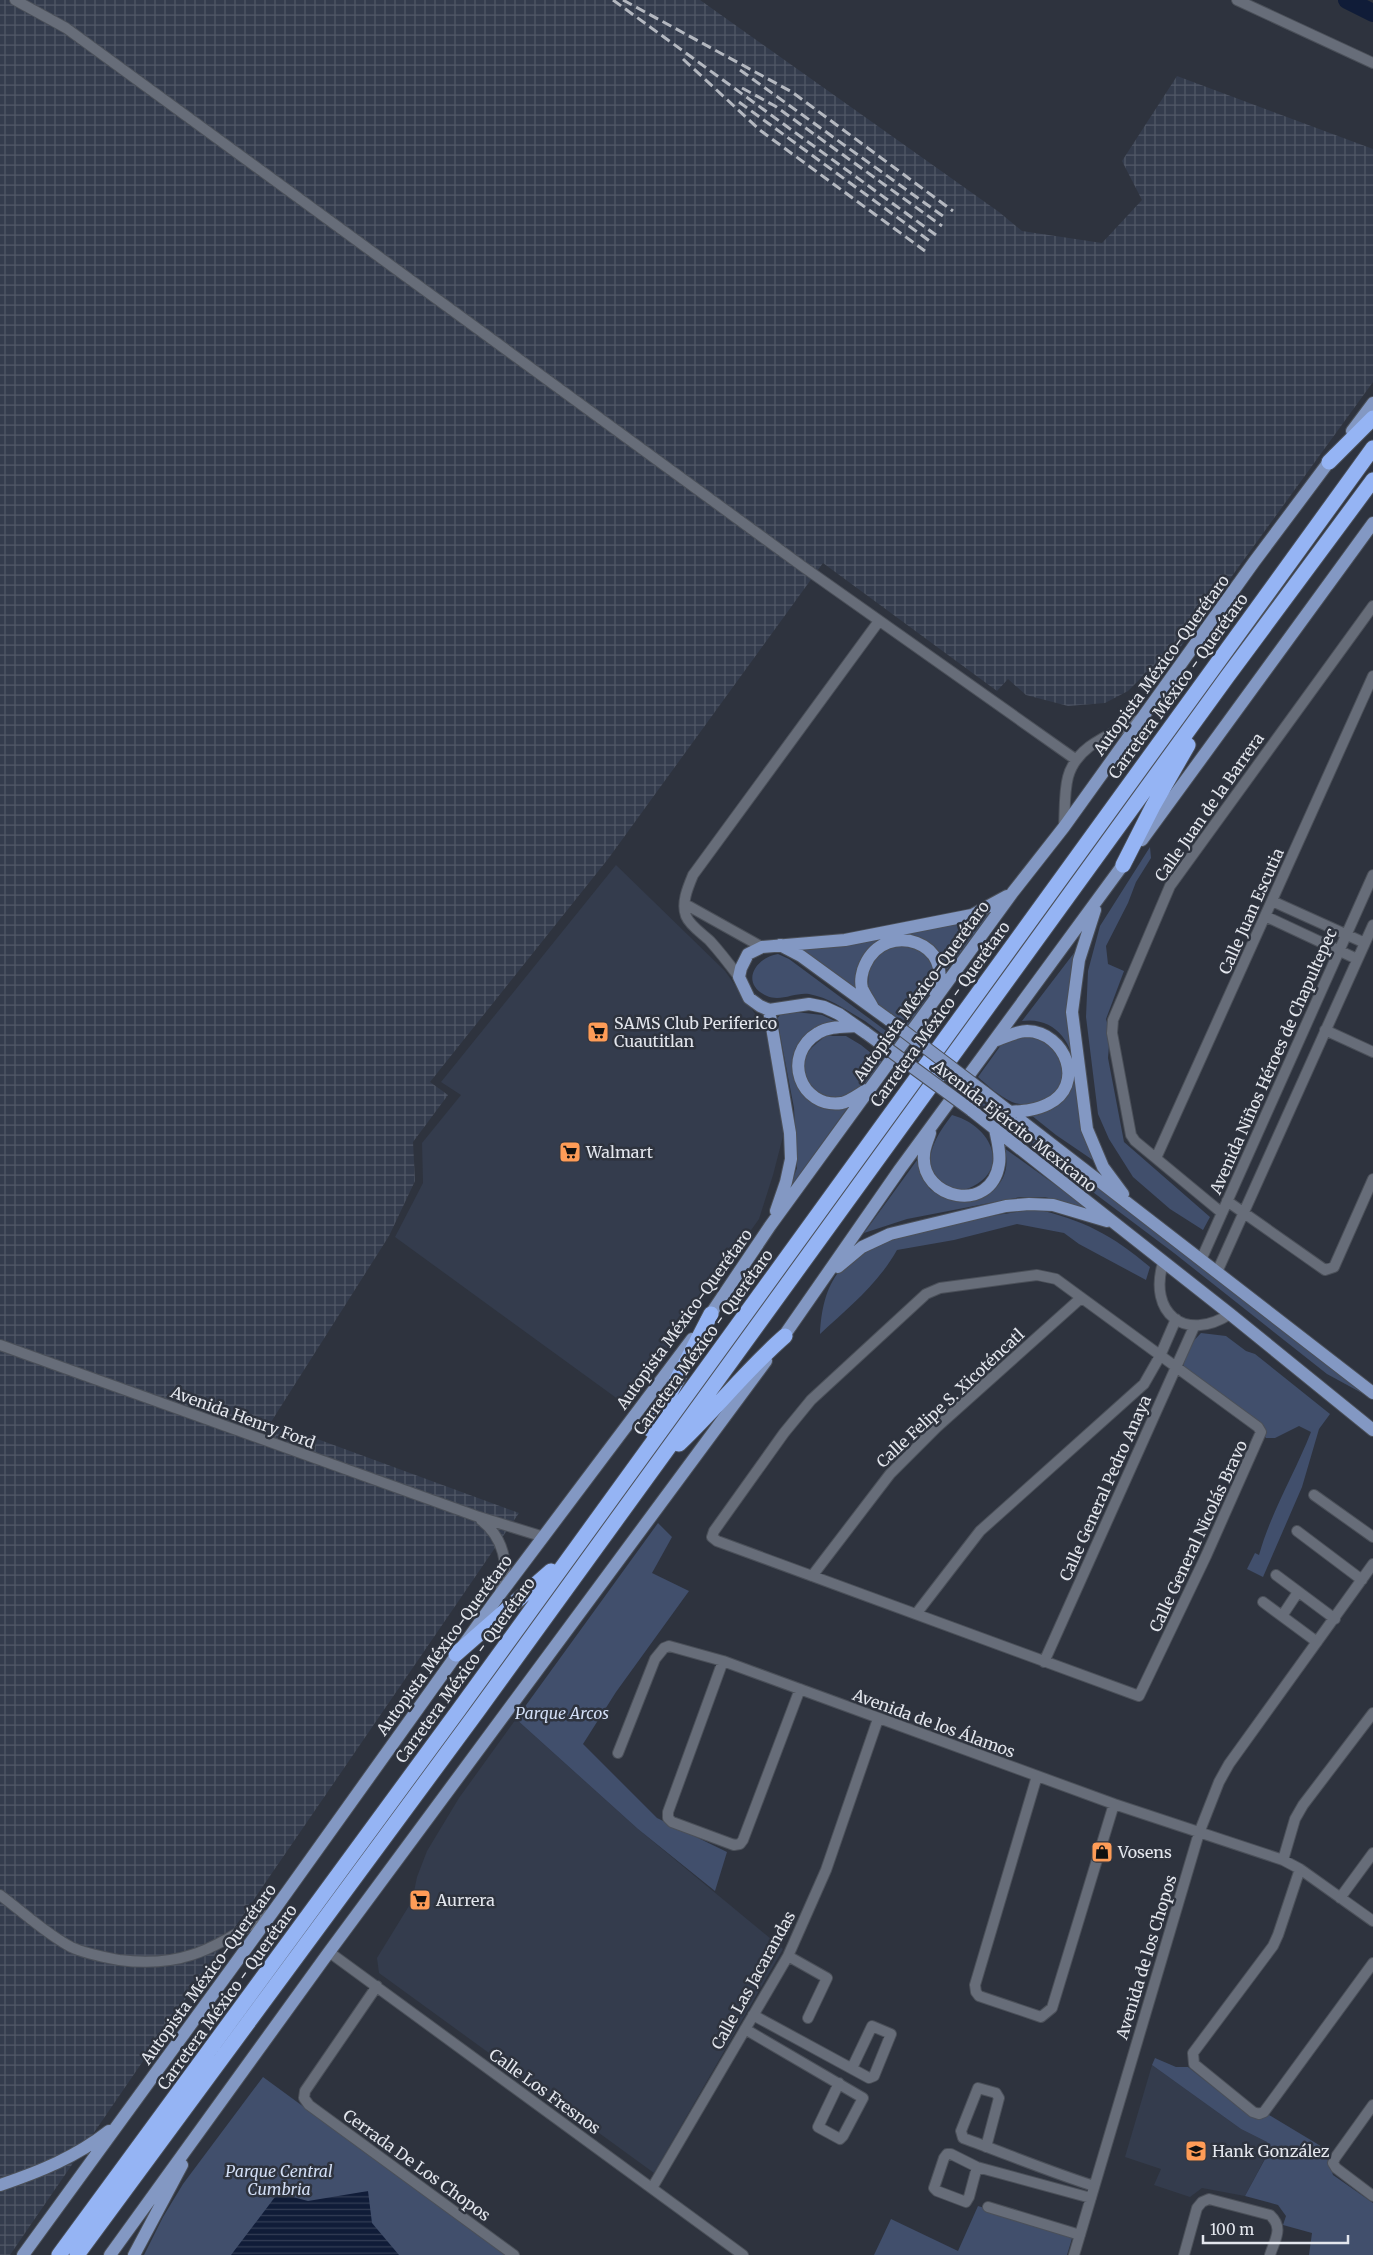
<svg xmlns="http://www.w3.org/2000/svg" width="1373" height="2255" font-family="Merriweather,serif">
<defs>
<pattern id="industrial-grid" width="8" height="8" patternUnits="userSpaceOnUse" patternTransform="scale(1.25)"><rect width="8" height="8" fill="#343c4d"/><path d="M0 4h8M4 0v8" fill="none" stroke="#515867"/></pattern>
<pattern id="water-rules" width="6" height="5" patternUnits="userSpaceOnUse" patternTransform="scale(1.25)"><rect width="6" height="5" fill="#101c38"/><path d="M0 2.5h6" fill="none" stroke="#333d55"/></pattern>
</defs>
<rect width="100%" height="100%" fill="#2e333e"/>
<path fill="#343c4d" d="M616,865l109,106 42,60 19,94 -13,50 -14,44 -133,186 -231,-168 28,-54 -1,-40 39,-48 -20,-13z
M516,1719l122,110 145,120 -129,224 -275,-200 -2,-15 35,-57 5,-24 10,-26 32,-53z
M1152,2065l89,64 26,13 4,5 -26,49 -43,-8 -12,9 -36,-12 7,-16 -36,-12z"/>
<path fill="url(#industrial-grid)" d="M0,0h700l299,212 23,19 80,12 40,-43 -20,-39 55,-85 196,73v233l-210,289 -17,2 -18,18 -23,12 -37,3 -42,-11 -18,-16 -11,12 -174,-128 -215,296 -178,223 18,13 -35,47 2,39 -26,55 -118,186 248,91 -509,742h-10z"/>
<path fill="#414f6c" d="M1150,847l1,11 -15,24 -8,21 -22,43 2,18 16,7 -18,48 4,14 -2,25 16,84 86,75 -7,13 -33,-21 -37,-32 -24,-38 -11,-25 -12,-97 2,-46 12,-45z
M992,911l-45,59c-5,-12 -11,-23 -23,-31 -19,-11 -52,0 -62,19 -5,9 -5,20 -6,30l-59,-40z
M895,943l24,5 15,16 1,22 -27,41 -31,-23 -9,-17 1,-23 5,-8z
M1074,953l-6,60 11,83 24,71 -47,-32 -25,-20c66,-5 50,-103 -9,-94z
M778,954l11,5 397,294 185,145 -44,-24 -153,-121 -309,-232c-19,-11 -35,-23 -56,-27 -14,-2 -28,8 -42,2 -27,-12 -13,-38 11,-42z
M796,1012l26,3 15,7c-9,4 -21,7 -29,12 -33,23 -8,78 29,76 5,0 10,-4 14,-7l-62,86 8,-21 -3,-60 -17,-89 3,-4z
M1015,1034c12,2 27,4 37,11 4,3 5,8 7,13 14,30 -19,55 -47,44 -13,-6 -24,-16 -34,-25l23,-32z
M825,1036h21l15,9 21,17c-5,6 -10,17 -16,22 -8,7 -22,14 -32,13 -21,0 -35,-22 -28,-41 4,-9 13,-14 19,-20z
M952,1115c44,12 61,62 8,76 -47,-13 -30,-48 -8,-76z
M1004,1148l85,61 -44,-12h-25l-113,22 -43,14 56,-77c2,11 2,24 10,33 3,3 9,5 13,7 33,17 74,-11 61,-48z
M1035,1209c49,11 77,26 115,58l-4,13 -67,-36 -15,-11 -47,-9 -63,16 -57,10c-19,34 -49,58 -77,84 1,-23 6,-50 23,-67 37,-37 141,-49 192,-58z
M1201,1333l25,3 20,15 9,3 75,60 -11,15 -17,58 -39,90 -16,-8 8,-16 4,2c12,-43 36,-82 52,-123l-12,-6 -24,12h-9l-9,-10 -76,-56c3,-6 3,-9 4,-15 2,-9 10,-18 16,-24z
M658,1523l14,14 -20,36 37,18 -73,101 -33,52 74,74 70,34 -12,39 -77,-62 -122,-110z
M1155,2058l21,9h12l62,49 19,-1 55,33 9,27 40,28v52h-64l3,-22 -29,-8 3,-9 -8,-11 -33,-9 26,-48 -4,-6 -26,-13 -89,-64z
M263,2077l243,178h-362l19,-38 20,-33z
M978,2206l95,29 -6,20h-193l17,-36 67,32z"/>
<path fill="url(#water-rules)" d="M368,2191l4,32 27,32h-168l47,-62 30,8z"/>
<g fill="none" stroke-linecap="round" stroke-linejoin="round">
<path stroke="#101c38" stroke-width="18" d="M1347,0l26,13"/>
<g stroke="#4b5059" stroke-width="12">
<path id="minor" d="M15,0l51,28 736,538 273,193
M1237,0l136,63
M1064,827c1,-16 0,-35 4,-50 9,-33 45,-43 72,-58
M1272,901l93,42
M685,904l77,43
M1265,916l92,43
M739,977c-9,-12 -18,-24 -29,-36 -7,-7 -20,-15 -24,-25 -5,-13 2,-29 7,-41l186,-254
M1325,1030l48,22
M1156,1158l217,-482
M1227,1201l98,69 9,-3 39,-88
M1222,1213l-87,-72 -4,-6 -19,-102 1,-13 57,-134 203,-280
M1201,1260l172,-385
M1163,1263c-15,50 22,80 67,51
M1217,1272l156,-347
M1037,1275l19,4 202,148 3,5 -55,124 -67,140 -422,-155 -5,-4 2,-6 70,-98 27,-33 115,-106 14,-6z
M0,1345l476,171 68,21
M1314,1495l59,42
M481,1520c22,17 30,46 19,72
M1297,1531l65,49
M1276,1575l59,44
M812,1576l78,-102 47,-47 144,-129
M1263,1602l54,40
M916,1614l64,-83 164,-147 16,-28 16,-37
M1282,1616l16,-24
M723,1661l-55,151v6l4,4 62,23 6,-1 3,-4 57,-151
M1044,1662l150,-335
M618,1753l37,-94 9,-11 5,-2 54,15 391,143 169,56 17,9 73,52
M1037,1776l-62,209 1,7 3,4 62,21 11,-9 62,-204
M1283,1860l12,-41 8,-14 70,-92
M1300,1869l-22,66 -5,11 -80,107 1,11 59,48 6,2 5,-2 109,-149
M0,1895c23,17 46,39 71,52 15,7 32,10 48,13 67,9 96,-14 150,-46
M1340,1898l33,-45
M329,1952l414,303
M788,1956l39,22 -19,40
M377,1986l-72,105 -1,7 5,7 205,150
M753,2015l116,63 5,-2 17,-42 -19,-8 -20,42
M745,2029l118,69 -20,38 -3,3 -22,-12 21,-44
M1373,2105l-38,53 -2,5 3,5 37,28
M986,2147l13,-49 -3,-5 -18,-5 -17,43 2,7c44,16 87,34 131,48
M977,2167l-8,30 -3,5 -29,-11 -3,-3 10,-30 3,-4h4l26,13 114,31
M652,2188l136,-232 38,-86 52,-151
M988,2207l92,28
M1074,2255l125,-422 20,-51 10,-18 144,-200
M1184,2255l13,-47 5,-6 7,-3 61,16c14,13 5,24 0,40"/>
</g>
<g stroke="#4b5059" stroke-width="14">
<path id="major" d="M1352,431l21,-28
M1142,840l231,-317
M1095,910l-16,50 -7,52 15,117 16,38 20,27
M780,945l21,11 88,64
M873,1008c-3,-6 -8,-13 -11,-20 -2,-7 0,-17 3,-23 21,-47 93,-21 70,27
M769,1010l21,123 1,26 -5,23 -10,29
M856,1026c-12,1 -27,0 -38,7 -37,22 -18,76 24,70 8,-2 17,-9 24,-13
M866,1033l-27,-19 -15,-7 -15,-3 -40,6 -9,-4 -11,-8 -10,-21 2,-9 7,-14 14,-7 83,-7 127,-25 35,-19
M994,1041c10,-3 22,-10 33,-10 39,1 59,55 21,73 -11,6 -25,7 -38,8
M984,1092l389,301
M971,1110l259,204 143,116
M930,1133c-2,7 -6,15 -6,22 -4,44 67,60 75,9 2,-11 -2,-24 -4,-35
M838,1267l24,-20 28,-13 116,-28 23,-2 24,1 54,16
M706,1321l64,-95 243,-334 51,-65 190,-265 80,-107
M779,1343l121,-174 228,-311
M0,2185c39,-13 76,-28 109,-54
M23,2255l249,-342 223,-312 197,-262
M110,2255l219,-303 437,-591
M134,2255l48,-90"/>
</g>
<g stroke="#4b5059" stroke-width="17">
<path id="highway" d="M1329,462l44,-44
M1123,865l30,-59 35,-61
M651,1430l60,-116
M679,1444c37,-35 68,-75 106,-108
M456,1654l95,-83
M59,2255l399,-544 915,-1263
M77,2255l400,-543 750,-1035 146,-197"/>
</g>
<use href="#minor" stroke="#676d79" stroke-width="10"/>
<use href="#major" stroke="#8398c3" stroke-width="12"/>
<use href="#highway" stroke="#95b4f4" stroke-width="15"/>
<path stroke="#b4b8c0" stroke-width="3" stroke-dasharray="10 5" stroke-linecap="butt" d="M613,0l323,235
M623,0l169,92 161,119
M683,59l78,72 164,120
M740,70l207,149
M742,88l33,18 167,120
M739,102l192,140"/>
<g stroke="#4b5059" stroke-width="14" stroke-linecap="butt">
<path id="major-bridge" d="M889,1020l95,72
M866,1033l105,77"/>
</g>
<use href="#major-bridge" stroke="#8398c3" stroke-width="12"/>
</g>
<defs>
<g id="supermarket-square" transform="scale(1.125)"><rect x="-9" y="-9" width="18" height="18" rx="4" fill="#fe9c57" stroke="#2e333e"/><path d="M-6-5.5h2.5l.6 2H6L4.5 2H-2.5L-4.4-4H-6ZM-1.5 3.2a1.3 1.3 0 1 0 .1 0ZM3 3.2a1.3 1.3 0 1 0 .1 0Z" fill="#111"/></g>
<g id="shop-square" transform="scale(1.125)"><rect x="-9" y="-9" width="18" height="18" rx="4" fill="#fe9c57" stroke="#2e333e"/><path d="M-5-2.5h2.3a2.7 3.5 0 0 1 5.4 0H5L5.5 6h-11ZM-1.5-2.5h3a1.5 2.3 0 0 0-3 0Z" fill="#111"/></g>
<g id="school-square" transform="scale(1.125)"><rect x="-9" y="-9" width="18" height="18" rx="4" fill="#fe9c57" stroke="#2e333e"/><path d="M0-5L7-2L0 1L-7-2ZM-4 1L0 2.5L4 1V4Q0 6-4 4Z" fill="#111"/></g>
</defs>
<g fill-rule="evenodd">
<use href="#supermarket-square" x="598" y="1032"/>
<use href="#supermarket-square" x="570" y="1152"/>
<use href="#shop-square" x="1102" y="1852"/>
<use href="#supermarket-square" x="420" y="1900"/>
<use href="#school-square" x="1196" y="2151"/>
</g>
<g text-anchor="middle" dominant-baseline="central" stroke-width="5" stroke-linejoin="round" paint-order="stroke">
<g font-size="16" fill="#e3e6ed" stroke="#2e333e">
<text transform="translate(1161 665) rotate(-54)">Autopista México-Querétaro</text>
<text transform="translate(1178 686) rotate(-54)">Carretera México - Querétaro</text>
<text transform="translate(1209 807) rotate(-55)">Calle Juan de la Barrera</text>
<text transform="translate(1251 911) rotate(-66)">Calle Juan Escutia</text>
<text transform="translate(921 991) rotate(-54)">Autopista México-Querétaro</text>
<text transform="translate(940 1014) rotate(-54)">Carretera México - Querétaro</text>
<text transform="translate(1273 1061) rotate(-66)">Avenida Niños Héroes de Chapultepec</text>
<text transform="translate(1015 1126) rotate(38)">Avenida Ejército Mexicano</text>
<text transform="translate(684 1319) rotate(-54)">Autopista México-Querétaro</text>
<text transform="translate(703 1342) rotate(-54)">Carretera México - Querétaro</text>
<text transform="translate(950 1398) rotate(-43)">Calle Felipe S. Xicoténcatl</text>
<text transform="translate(243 1417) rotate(20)">Avenida Henry Ford</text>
<text transform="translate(1105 1488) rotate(-66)">Calle General Pedro Anaya</text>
<text transform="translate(1198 1536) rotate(-65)">Calle General Nicolás Bravo</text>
<text transform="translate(444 1645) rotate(-54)">Autopista México-Querétaro</text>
<text transform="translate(465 1670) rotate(-54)">Carretera México - Querétaro</text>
<text transform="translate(934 1723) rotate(20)">Avenida de los Álamos</text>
<text transform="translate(1146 1957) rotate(-73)">Avenida de los Chopos</text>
<text transform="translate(208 1974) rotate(-54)">Autopista México-Querétaro</text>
<text transform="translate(753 1980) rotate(-61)">Calle Las Jacarandas</text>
<text transform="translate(227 1997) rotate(-54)">Carretera México - Querétaro</text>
<text transform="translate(545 2091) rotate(36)">Calle Los Fresnos</text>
<text transform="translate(417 2165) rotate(36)">Cerrada De Los Chopos</text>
</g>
<g font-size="16" fill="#e3e6ed" stroke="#2e333e" text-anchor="start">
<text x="614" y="1023">SAMS Club Periferico<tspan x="614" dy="18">Cuautitlan</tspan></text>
<text x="586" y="1152">Walmart</text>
<text x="1118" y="1852">Vosens</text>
<text x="436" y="1900">Aurrera</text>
<text x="1212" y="2151">Hank González</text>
</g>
<g font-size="16" font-style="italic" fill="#d2def5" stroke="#2e333e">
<text x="562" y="1713">Parque Arcos</text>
<text x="279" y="2171">Parque Central<tspan x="279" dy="18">Cumbria</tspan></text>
</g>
</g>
<path d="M1203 2235v8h145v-8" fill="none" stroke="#e3e6ed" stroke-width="2.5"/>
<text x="1210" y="2235" font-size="15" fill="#e3e6ed" stroke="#2e333e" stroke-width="4" paint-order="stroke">100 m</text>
</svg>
